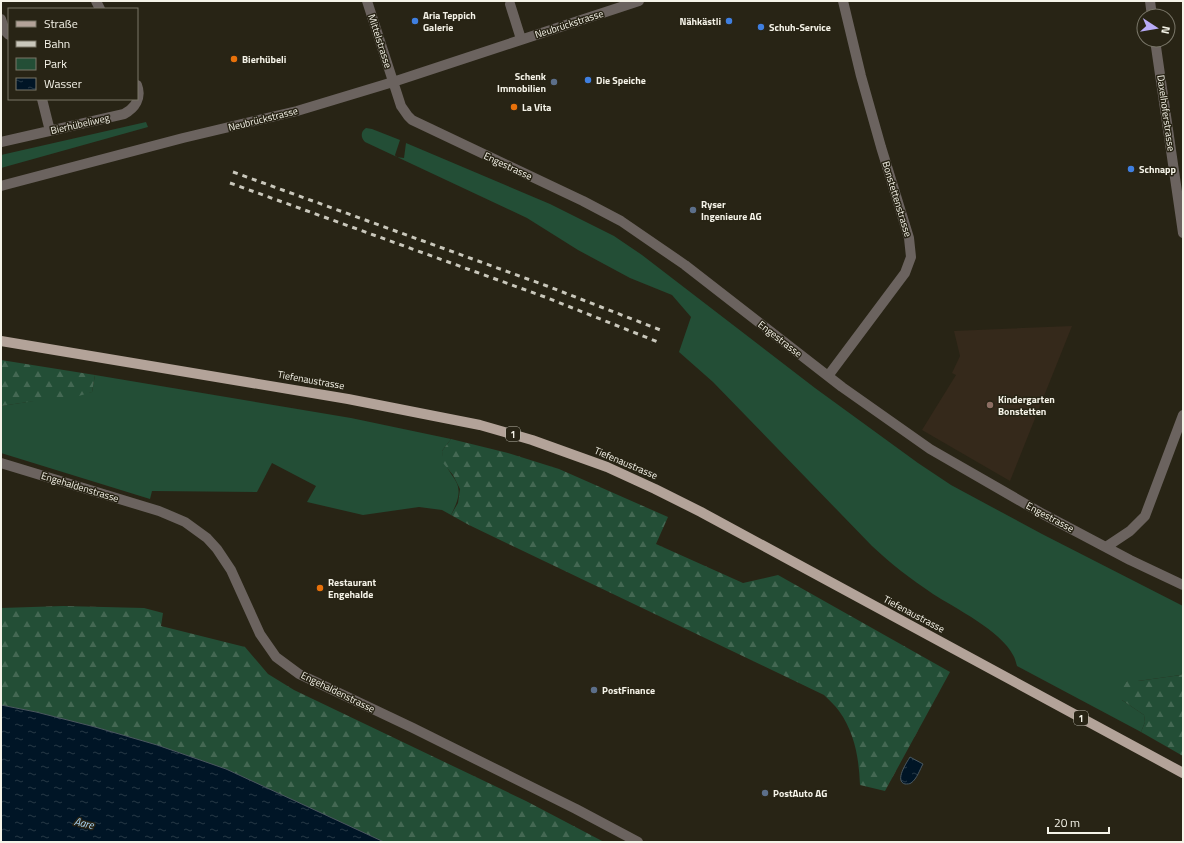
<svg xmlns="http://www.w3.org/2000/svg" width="1184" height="843" font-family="'Titillium Web',sans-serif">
<defs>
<pattern id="forest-firs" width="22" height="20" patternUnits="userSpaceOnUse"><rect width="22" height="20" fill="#234e36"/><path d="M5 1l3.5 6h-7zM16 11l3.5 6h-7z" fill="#446853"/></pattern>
<pattern id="water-ripples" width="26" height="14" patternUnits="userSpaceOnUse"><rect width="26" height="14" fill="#001526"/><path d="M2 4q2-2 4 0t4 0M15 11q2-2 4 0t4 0" fill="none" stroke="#263846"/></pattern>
</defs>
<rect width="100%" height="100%" fill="#282415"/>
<path fill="#35291b" d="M1072,326l-62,155 -88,-51 34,-55 -4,-2 8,-17 -6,-25z"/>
<path fill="#234e36" d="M146,122l2,5 -147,41v-13z
M366,128l6,1 28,11 -5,15 1,2 8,1 2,-15 144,61 64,32 28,19 173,133 103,75 33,22 91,49 141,72v67l-2,2 -43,6h-11l-5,19 22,15 1,7 -4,10 -124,-66c-1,-3 -2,-8 -4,-11 -12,-24 -58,-47 -80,-61 -22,-15 -42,-30 -61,-48l-159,-164 -34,-30 12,-35 -19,-22 -42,-17 -52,-28 -51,-32 -162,-76c-5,-5 -4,-11 1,-14z
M95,375l256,43 100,21 -9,12c4,31 29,26 9,64l-9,-5 -23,-3 -56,8 -56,-13 9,-16 -44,-23 -15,29 -105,-1 -2,8 -149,-46v-47l91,-14z"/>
<path fill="url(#forest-firs)" d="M1,360l94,15 -3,17 -20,6 -44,4 -27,4z
M451,439l57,14 51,16 109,48 -12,27 87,39 35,-8 172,97 -65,119 -25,-6c-1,-26 -5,-52 -21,-74 -4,-6 -10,-11 -15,-16l-355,-170 -18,-10 7,-12 2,-14 -7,-14 -10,-12 -1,-12z
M63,606l81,2 19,5 -2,13 84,21 23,27 26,16 232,111 78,41h-220l-158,-73 -69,-24 -62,-18 -59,-15 -35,-7v-97z
M1183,673v83l-42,-24 4,-10 -1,-7 -22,-15 -1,-10 6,-9h11l43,-6z"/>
<path fill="url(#water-ripples)" stroke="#4a5860" d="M1,705l35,7 59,15 62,18 69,24 158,73h-383z
M910,757l13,7c-3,5 -6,15 -12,19 -1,1 -4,1 -6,1 -11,-3 2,-22 5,-27z"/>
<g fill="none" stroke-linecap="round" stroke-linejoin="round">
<path stroke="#6b635f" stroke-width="10" d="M96,1l4,8
M367,1l34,105 7,10 4,4 171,81 38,20 64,44 157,122 88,62 113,65 87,46 53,25
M1150,1l2,15
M510,4l11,35
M1,19l4,12 4,4
M1155,40l28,193
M42,99l8,32
M1,142l123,-28c11,-6 18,-16 13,-29
M1,186l182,-48 114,-27 96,-29 246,-81
M828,376l77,-103 6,-16 -2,-19 -28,-91 -20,-71 -18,-75
M1,463l158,48 26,11 22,16 10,11 14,21 29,64 16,23 23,17 114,54 163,81 62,33
M1106,547l24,-16 15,-15 38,-101"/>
<path stroke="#b3a399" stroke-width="10" d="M1,341l347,58 132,26 52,15 75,27 48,22 46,23 482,261"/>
<path stroke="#c9c7bb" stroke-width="3" stroke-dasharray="5 5" stroke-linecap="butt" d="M233,172l314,114 116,45
M230,183l315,114 113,45"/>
</g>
<g fill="#3f7fe0" stroke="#282415" stroke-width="1.5">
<circle cx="415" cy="21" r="4"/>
<circle cx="729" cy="21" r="4"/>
<circle cx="761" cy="27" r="4"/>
<circle cx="588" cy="80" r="4"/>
<circle cx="1131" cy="169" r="4"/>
</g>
<g fill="#e8710a" stroke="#282415" stroke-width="1.5">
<circle cx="234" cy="59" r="4"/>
<circle cx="514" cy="107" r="4"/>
<circle cx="320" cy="588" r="4"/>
</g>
<g fill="#5c6f8a" stroke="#282415" stroke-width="1.5">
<circle cx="554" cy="82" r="4"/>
<circle cx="693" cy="210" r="4"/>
<circle cx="594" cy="690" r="4"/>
<circle cx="765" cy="793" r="4"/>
</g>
<circle fill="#8d6e63" stroke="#282415" stroke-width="1.5" cx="990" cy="405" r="4"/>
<g text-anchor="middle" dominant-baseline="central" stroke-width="3" stroke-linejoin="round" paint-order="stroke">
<g fill="#282415" stroke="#b8b5a9" stroke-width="1">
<rect x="506" y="427" width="14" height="14" rx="3"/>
<rect x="1074" y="711" width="14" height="14" rx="3"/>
</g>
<g font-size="9" font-weight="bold" fill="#f5f3e8">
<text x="513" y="434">1</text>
<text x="1081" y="718">1</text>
</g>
<g font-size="10" font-weight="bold" fill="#f5f3e8" stroke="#282415" text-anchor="start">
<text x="423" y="15">Aria Teppich<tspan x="423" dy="12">Galerie</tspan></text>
<text x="721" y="21" text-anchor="end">Nähkästli</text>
<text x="769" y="27">Schuh-Service</text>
<text x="242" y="59">Bierhübeli</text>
<text x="546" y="76" text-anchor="end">Schenk<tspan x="546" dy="12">Immobilien</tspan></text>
<text x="596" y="80">Die Speiche</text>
<text x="522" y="107">La Vita</text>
<text x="1139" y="169">Schnapp</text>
<text x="701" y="204">Ryser<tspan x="701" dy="12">Ingenieure AG</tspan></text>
<text x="998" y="399">Kindergarten<tspan x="998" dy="12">Bonstetten</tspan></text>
<text x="328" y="582">Restaurant<tspan x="328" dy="12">Engehalde</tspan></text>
<text x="602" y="690">PostFinance</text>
<text x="773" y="793">PostAuto AG</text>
</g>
<g font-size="10" fill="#f5f3e8" stroke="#282415">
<text transform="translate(569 24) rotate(-18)">Neubrückstrasse</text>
<text transform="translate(380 41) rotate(72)">Mittelstrasse</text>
<text transform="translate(1166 113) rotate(82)">Daxelhoferstrasse</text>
<text transform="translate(263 119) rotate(-14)">Neubrückstrasse</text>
<text transform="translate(80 124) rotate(-13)">Bierhübeliweg</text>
<text transform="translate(508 166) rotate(25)">Engestrasse</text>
<text transform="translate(897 199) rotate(73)">Bonstettenstrasse</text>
<text transform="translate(780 339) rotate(38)">Engestrasse</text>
<text transform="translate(311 380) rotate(10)">Tiefenaustrasse</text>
<text transform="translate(626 463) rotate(23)">Tiefenaustrasse</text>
<text transform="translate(80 487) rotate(17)">Engehaldenstrasse</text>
<text transform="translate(1050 517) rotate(28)">Engestrasse</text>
<text transform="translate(914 614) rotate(28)">Tiefenaustrasse</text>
<text transform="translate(338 692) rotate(26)">Engehaldenstrasse</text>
</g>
<g font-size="11" font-style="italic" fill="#a9d4f4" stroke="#282415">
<text transform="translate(84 823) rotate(13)">Aare</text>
</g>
</g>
<rect width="1184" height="843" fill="none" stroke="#f5f3e8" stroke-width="4"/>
<rect x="8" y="8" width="130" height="92" fill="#282415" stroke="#7a7769"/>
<rect x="16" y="21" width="20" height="6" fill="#b3a399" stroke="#7a7769"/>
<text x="44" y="28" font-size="12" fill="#f5f3e8">Straße</text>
<rect x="16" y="41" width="20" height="6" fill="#c9c7bb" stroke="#7a7769"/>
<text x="44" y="48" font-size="12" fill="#f5f3e8">Bahn</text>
<rect x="16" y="58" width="20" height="12" fill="#234e36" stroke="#7a7769"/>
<text x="44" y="68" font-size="12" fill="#f5f3e8">Park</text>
<rect x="16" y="78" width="20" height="12" fill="url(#water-ripples)" stroke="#7a7769"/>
<text x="44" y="88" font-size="12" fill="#f5f3e8">Wasser</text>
<g transform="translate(1156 28) rotate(102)"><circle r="19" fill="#282415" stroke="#7a7769"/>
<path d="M0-3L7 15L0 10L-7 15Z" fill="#b8abf7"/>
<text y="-6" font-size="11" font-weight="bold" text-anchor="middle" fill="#f5f3e8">N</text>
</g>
<path d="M1048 827v6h61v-6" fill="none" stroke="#f5f3e8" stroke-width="2"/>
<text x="1054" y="827" font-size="12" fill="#f5f3e8" stroke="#282415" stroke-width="3" paint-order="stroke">20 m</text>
</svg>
